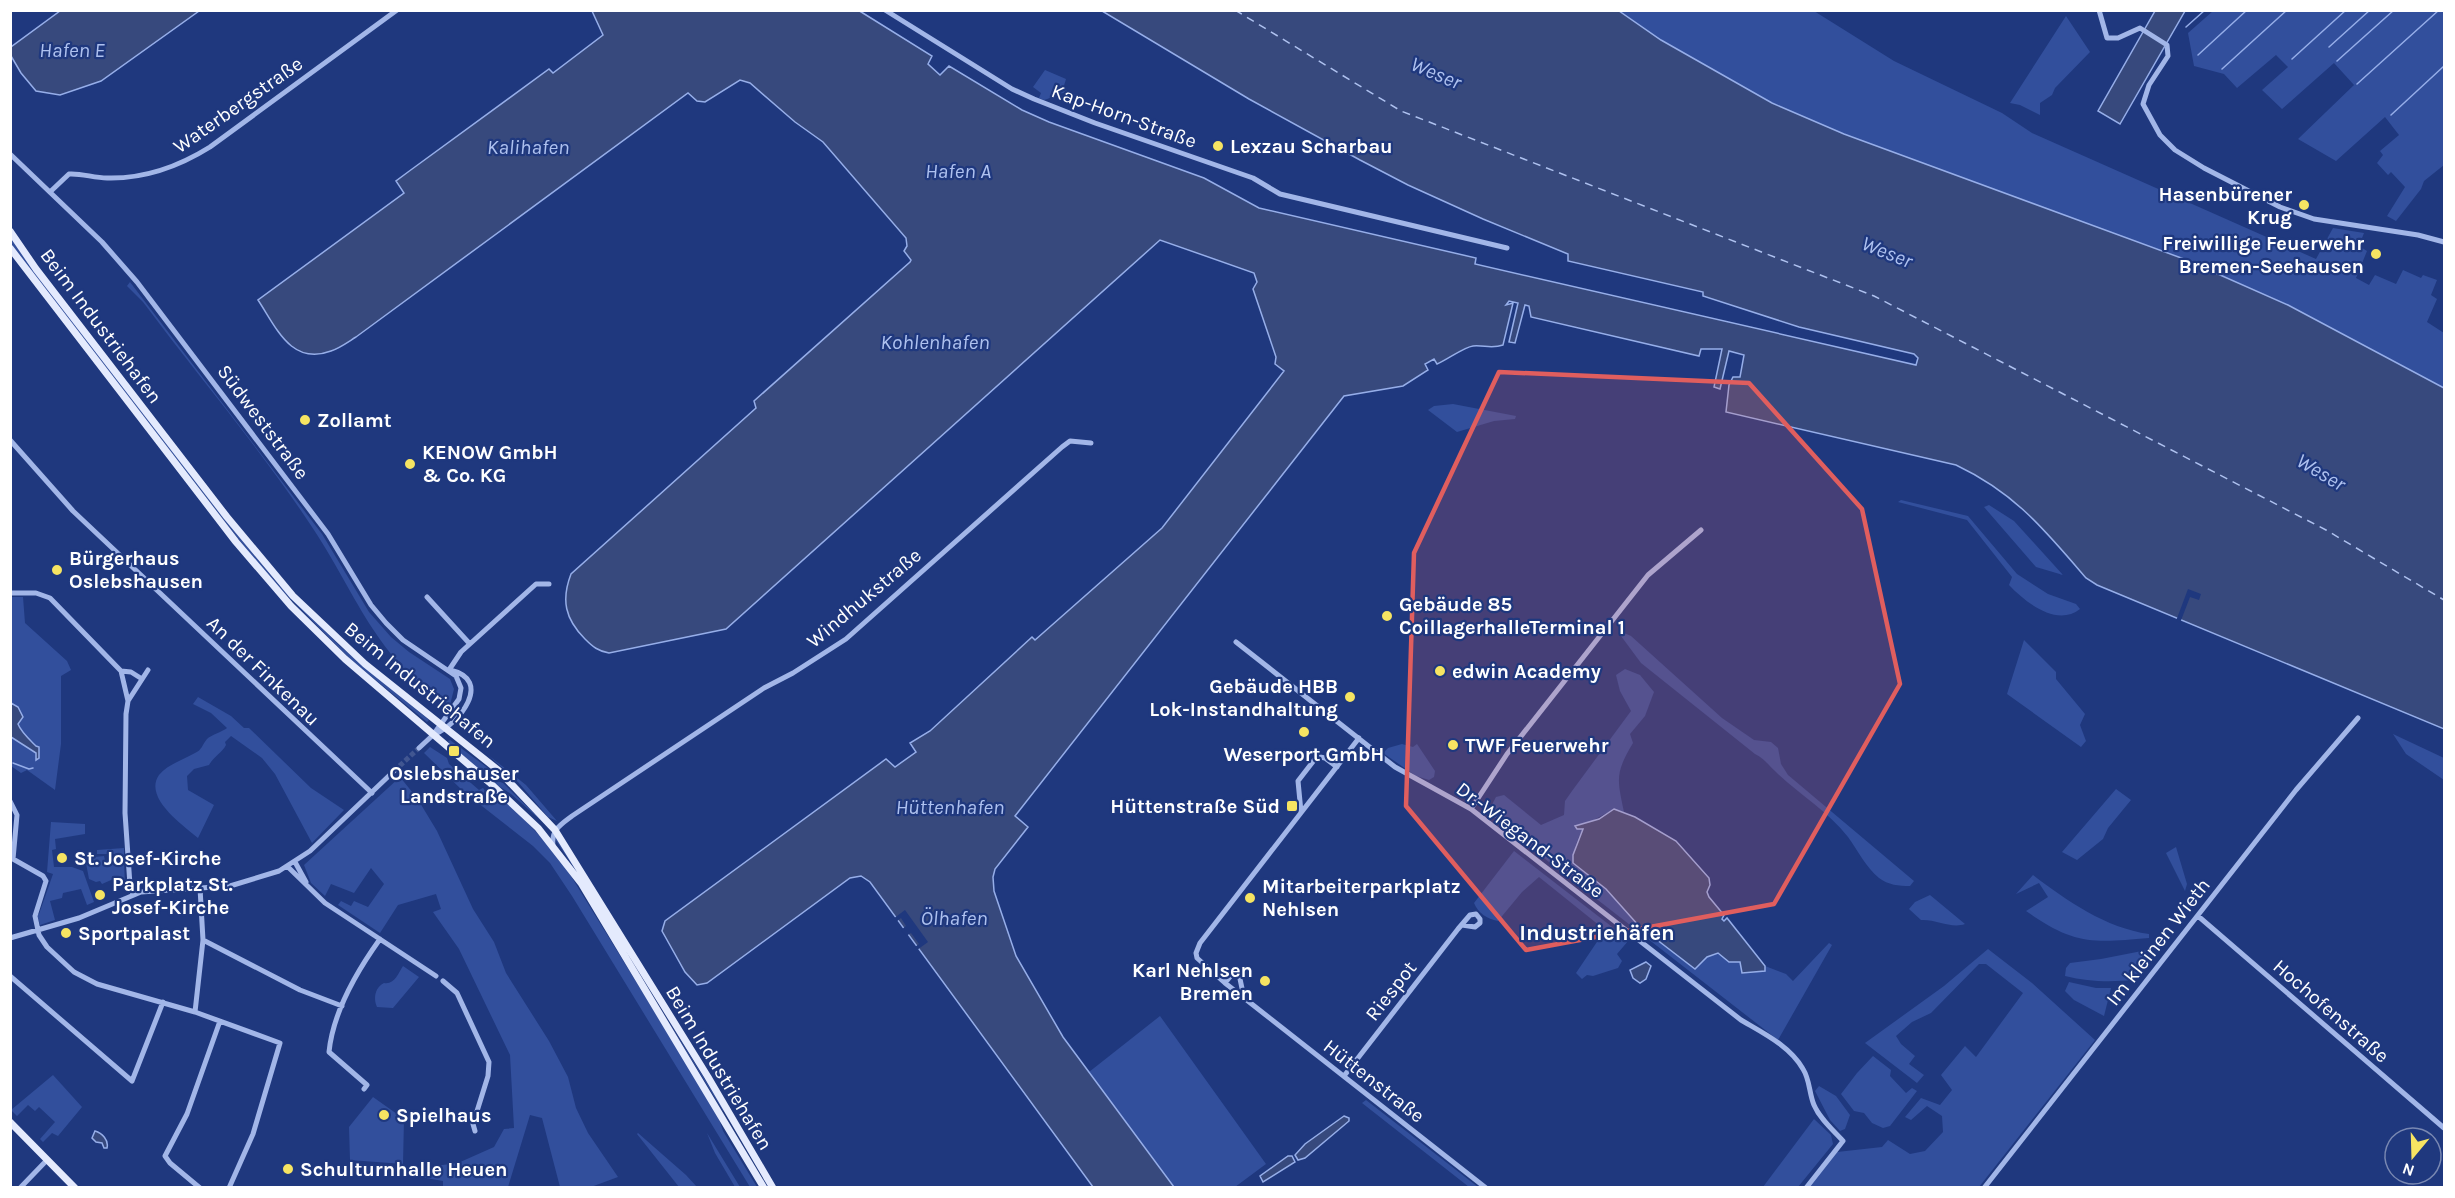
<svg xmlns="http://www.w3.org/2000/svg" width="2455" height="1198" font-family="Karla,sans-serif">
<rect width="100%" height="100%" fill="#1f387e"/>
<path fill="#324f9c" d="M1619,11h195l80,50 108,52 30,20 284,126 17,-31 31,5 -5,13 8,5 -11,27 13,7 6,-10 21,9 7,-14 18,8 2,-3 14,5 -6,15 6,4 -10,23 17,11v55l-156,-83 -104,-46 -340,-124 -72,-32 -111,-63z
M2213,11h231v154l-20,16 -3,8 -25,32 -9,-5 18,-29 -14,-15 -3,3 -11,-12 6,-8 -3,-4 19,-16 -14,-18 -49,44 -38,-22 56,-54 -20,-22 -52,46 -20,-19 26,-23 -12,-12 -39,33 -13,-14 -30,-8 -6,-33z
M2066,16l24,36 -35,36 -3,7 -12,8v12l-20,-10 -10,-2z
M1045,70l21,9 -3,10 16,7 -2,6c-13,-16 -17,-7 -33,-2l-5,-2 2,-5 -8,-6z
M10,238l210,275 57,70 64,64 88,73 -2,2 -77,-63 -86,-87 -243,-314 -10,-15z
M130,282l192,252 47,78 22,25 18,15 41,27 4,10 -4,16c-74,-43 -95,-115 -140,-181 -51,-77 -112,-148 -167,-222l-16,-16z
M1453,404l63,12 -1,3 -21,2 -37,11 -29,-22 6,-4z
M1901,500l67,16 49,58 31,20 28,10 4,5c-23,18 -54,-6 -71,-24l3,-8 -45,-57 -69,-18z
M1989,505l25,16 49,54 -27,-8 -52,-60z
M10,597h13l2,26 42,38 4,9 -10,6v68l-6,46 -28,-20 -6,3 -10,-7z
M1622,632l9,4 91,82 32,22 17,2 7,6 3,16 7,11 126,106 -4,5c-11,0 -22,-1 -31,-8 -13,-11 -21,-27 -31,-41 -20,-26 -48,-42 -72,-65 -8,-7 -11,-13 -21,-18l-114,-91 -20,-27z
M2024,640l32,32v7l29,35 -5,11 6,16 -5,6 -74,-53z
M1625,669l15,6 14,17 -9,24 -15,18 3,9c-18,30 -16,36 -9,69l-10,-3c-8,5 -18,9 -25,14 -10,8 -16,27 -16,40l33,26 33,37 56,43 12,-12 11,-4 11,9h11l25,9v-5l21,8 7,7 36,-38 3,2 -54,95 -247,-192 -43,-36 8,-15 8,-2 37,30 23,-10 1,-14 7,-10 59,-80 -11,-20 -4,-16z
M198,697l33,19 13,12h5l62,60 33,22 -32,33 -37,-69 -13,-16 -31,-22 -6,6 1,3c-4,8 -12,11 -17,20l-15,4 -7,7 1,14 26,15 -16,33c-14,-12 -55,-40 -39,-63 9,-11 24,-15 36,-22 7,-3 7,-8 12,-14 4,-4 15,-7 20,-11l-16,-15 -18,-9z
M2393,734l51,24v22l-38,-26z
M450,740l46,34 -9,3 -37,-33 -2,-3z
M1402,744l11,3 4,-3 18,27 -1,6 -5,3 -13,-4 -33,-23 5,-5z
M430,747l17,11 2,6 30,26 4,-2c6,10 19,10 27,17 21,20 39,41 56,63l151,245 6,18 34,56h-7l-178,-291 -22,-33 -17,-17 -69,-54 -40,-39z
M488,755l38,30 31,36 -9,-4 -30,-35z
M400,777l17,21 20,33 36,78 21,33 12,31 43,68 19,36 8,31 12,25 30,44 -27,10h-31l-18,-69 -12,-3 -22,72h-65v-6l-40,-7v-4l55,-7 36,-16 10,-18 10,-1 -4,-73 -51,-106 -26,-37 8,-3 -5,-15 -38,11 -18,28 -42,-28 3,-4 10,5 3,-5 14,6 16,-23 -13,-16 -17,25 -23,-9 -6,12 -14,-13 -7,-18z
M497,781l6,2 43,42 -35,-31 -17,-11z
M2116,789l15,11 -23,28 -5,11 -26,21 -15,-8z
M51,822l34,2v10l-30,5 1,10 -4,1 2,17h18l11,4 11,31 -7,3 -6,-16 -18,4 -1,5 -12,3 5,19 -15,5 -3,-11h2l14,-40 -6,-2z
M556,838l39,59 44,77 85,136 -1,1 -139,-228 -29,-44z
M2176,847l11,37 -2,7 -19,-38z
M124,848v8l-11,-2v3h-5v-3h-11v-4z
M1514,851l115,89 -12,14 5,7 -4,7 -25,8 -6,-1 -5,4 -6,-6 29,-43 -66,-53 -17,15 -24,29c-11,-2 -20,-8 -24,-18z
M104,856l1,4 19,-2 1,29 -2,1 -5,-11 -16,7 -2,-3 -4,1 -7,-3 -4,-21z
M2033,875c34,26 73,53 116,59v4c-56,5 -75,7 -123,-27l22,-14 -9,-14 -23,11z
M1930,895l35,29c-14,5 -29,-5 -44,-4l-12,-11 6,-7z
M1988,949l44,34 63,57 -116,147 -171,1 29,-36 45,-5 6,-7 22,14 15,-3 18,-19 -1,-16 -15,-10 -16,14 -6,-3 16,-19 19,7 12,-15 -11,-15 24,-29 11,11 47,-64 -37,-29h-7l-48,49 -19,9 -16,14 5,8 14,12 -6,8 15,11 -7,8 -52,-40 79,-57z
M2147,950l-12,30c-25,2 -46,2 -70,-4l1,-8 4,-5 31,-4z
M403,966l16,11 -26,31 -16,-1c-4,-8 -2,-20 7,-24 10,2 14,-9 19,-17z
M2069,982l27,6h15l-7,28 -30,-16 -9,-9z
M1160,1016l106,148 -31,23h-61l-85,-115z
M1873,1056l18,14 -1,6 16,17 6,-5 5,3 -27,35 -7,2 -11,-5 -8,-10 -10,-2 -13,-17 16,-21z
M53,1075l29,32 -24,29 -6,-3 -9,9 -3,-3 15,-17 -16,-15 -4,4 -7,-6 -11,11 -6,-6z
M1819,1086l17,10 14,19 -5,14 -5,2 -10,-11 -15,-29z
M373,1097l31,22 -1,45 -53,-4 -1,-33z
M1366,1100l112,87h-9l-107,-84z
M1814,1119l17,16 2,9 -35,43h-35z
M638,1133l48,42 11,12h-18l-42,-53z
M707,1133l33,54h-5l-20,-34z"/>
<path fill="#37497d" stroke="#96aee9" stroke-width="1.5" d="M858,10l74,46 -4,8 12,11 9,-9 73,44 27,12 155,56 55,30 217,50 -1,6 441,101 2,-7 -4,-4 -115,-27 -96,-31v-4l-135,-31v-7l-85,-35 -75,-34 -48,-25 -111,-61 -147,-88h517l42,29 111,63 72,31 340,125 104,46 156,83v341l-347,-144 -11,-7c-42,-49 -71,-85 -130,-113l-230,-53 3,-27 4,-8h7l4,-22 -15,-4 -9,38 -6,-2 8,-38h-21l-2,7 -168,-39 -2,-11 -4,-1 -10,38 -6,-1 9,-39 -9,-2 -3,4 7,-2 -10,42c-11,4 -19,0 -30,1 -9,1 -26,14 -36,18l-3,-5 -9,5 3,6 -25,16 -59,10 -329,420 13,11 -33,42 -2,8 1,14 22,65 47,81 111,150h-81l-223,-305 -9,-6 -11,2 -143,105 -10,2 -12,-13 -23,-41 3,-10 221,-162 9,8 21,-15 -6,-9 20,-12 102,-94 3,3 127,-112 122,-157 -9,-7 1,-7 -23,-68 4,-7 -3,-9 -94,-33 -434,389 -117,24c-11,-2 -16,-6 -24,-14 -20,-20 -24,-39 -14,-65l185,-166 -2,-7 156,-139 1,-2 -7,-9 3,-5 -1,-8 -83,-96 -28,-20 -45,-39 -10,-3 -35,22 -8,-1 -9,-8 -332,244c-8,5 -16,11 -25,14 -40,15 -55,-24 -73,-51l146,-107 -8,-12 12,-9 141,-103 4,4 50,-38 -11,-24z
M60,11h139l-98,70 -41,14 -24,-4 -15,-18 -10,-17v-9z
M2155,11h30l-65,113 -22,-13z
M11,703l7,4 5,10 -5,7c3,8 12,16 18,22l3,1v11l-3,2v-7l-25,-16z
M1614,809l21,8 41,24 33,37 1,7 -3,7 2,5 15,18 -2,4 2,2 3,-3 38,48v5l-23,2 -2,-11h-11l-11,-9 -11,4 -12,12 -56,-43 -33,-37 -33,-26v-8l10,-26h-6l-2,-3 24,-7z
M1646,962l5,4 -5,13 -6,4 -7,-5 -3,-8z
M1344,1116l5,2v3l-44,37 -7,2 -3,-5 10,-11z
M95,1131c7,2 14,9 12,17h-3l-2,-5 -6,-1 -4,-4z
M1288,1156h4l3,6 -32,20 -3,-6z"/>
<path fill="#1f387e" d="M2188,589l13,5 -2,6 -9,-3 -10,26 -4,-2z
M905,910l23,32 -11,8 -2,-3 4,-3 -8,-11 -5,3 -5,-6 5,-4 -5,-8 -5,4 -3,-3z"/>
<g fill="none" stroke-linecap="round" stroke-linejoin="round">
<path stroke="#96aee9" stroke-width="1.5" d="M2186,27l19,-17
M2329,47l41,-37
M2198,55l49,-45
M2292,59l54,-49
M2337,61l57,-51
M2222,69l65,-59
M2357,84l82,-74
M2391,115l53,-49
M13,763l16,6 4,-1"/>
<path stroke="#aec1ef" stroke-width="1.5" stroke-dasharray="8 6" stroke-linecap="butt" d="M1235,10l166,101 473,185 452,234 118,70"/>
<path stroke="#415691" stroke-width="5" stroke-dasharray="5 2.5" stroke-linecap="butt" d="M394,771l25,-23"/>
<path stroke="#a2b6e8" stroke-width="5" d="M885,10l127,79 22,10 61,24 158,55 27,16 227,54
M2099,10l8,28h11l22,-10 27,17 1,11 -19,29 -6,19 17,31 15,15 29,18 76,39 34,12 104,16 26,7
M10,154l92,88 35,40 191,252 43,71 15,18 17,17 53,36 5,12 -2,11 -26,36 -14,13
M50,192l19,-18c12,-1 25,4 38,4 38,1 71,-11 103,-31l187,-137
M10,440l63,71 299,282
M10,593h26l14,5 71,73 7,30 -2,13 -1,99 5,72 3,9
M427,597l42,46
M1236,642l159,125 76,42 270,211c22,13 49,26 62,49 7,11 6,24 11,36 6,14 19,25 29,36l-37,47
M449,670l12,-18 75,-68h13
M121,671l10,1 11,7
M128,701l20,-31
M435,734c24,-10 59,-54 15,-64
M1359,738l-159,205 -4,10 1,5 28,25 261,205
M10,801l7,14 -4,44 30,17 3,5 -11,35 4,19 8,12 27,25 23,12 98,28
M1471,809l36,-55 141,-179 53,-45
M1301,812l-3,-31 17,-22 5,-2 5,1 12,9
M553,846c-2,-16 7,-21 19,-30l192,-128 29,-15 53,-34 216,-192 8,-6 21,2
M295,862l11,20
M288,867l37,36 111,73
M200,888l3,52 -8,72 85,31 -27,91 -24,54
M2198,916l246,212
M10,938l69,-20 62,-26 89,-6 49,-15 31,-20 84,-80
M203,940l97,50 42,16
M10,976l122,105 31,-79
M443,981l14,12 32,69 -1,14 -15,48 2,7
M1225,983l9,-11 5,2 5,24
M1344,1076l114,-147 12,-14 6,-1 4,5v4l-5,4 -13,-2
M364,1089l3,-4 -38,-33c4,-40 28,-81 51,-113
M20,1188l27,-28
M200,1188l-30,-25 -5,-7 22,-42 33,-93
M1984,1188l312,-398 62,-72"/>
<path stroke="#e4eafd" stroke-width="7" d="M10,231l26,38 191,248 66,79 72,68 133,106 57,60 153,247 65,111
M10,248l226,294 55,64 54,53 144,123 49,46 43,55 183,305
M10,1122l65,66"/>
</g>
<path fill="#e05e5e" fill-opacity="0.2" stroke="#e05e5e" stroke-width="4.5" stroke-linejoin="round" d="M1499,372l250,11 113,126 38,175 -126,220 -248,46 -120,-144 8,-253z"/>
<g fill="#f6e462" stroke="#1f387e" stroke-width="2">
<circle cx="1218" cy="146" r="6"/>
<circle cx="2304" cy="205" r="6"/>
<circle cx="2376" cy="254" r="6"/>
<circle cx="305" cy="420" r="6"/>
<circle cx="410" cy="464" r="6"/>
<circle cx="57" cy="570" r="6"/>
<circle cx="1387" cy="616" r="6"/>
<circle cx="1440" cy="671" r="6"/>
<circle cx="1350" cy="697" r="6"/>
<circle cx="1304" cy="732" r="6"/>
<circle cx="1453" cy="745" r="6"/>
<rect x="448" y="745" width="12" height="12" rx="3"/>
<rect x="1286" y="800" width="12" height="12" rx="3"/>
<circle cx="62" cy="858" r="6"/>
<circle cx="100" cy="895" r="6"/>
<circle cx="1250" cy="898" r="6"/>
<circle cx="66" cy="933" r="6"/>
<circle cx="1265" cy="981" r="6"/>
<circle cx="384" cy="1115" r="6"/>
<circle cx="288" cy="1169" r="6"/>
</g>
<g text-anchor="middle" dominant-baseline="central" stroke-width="4.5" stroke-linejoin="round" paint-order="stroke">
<g font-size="20" fill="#fff" stroke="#1f387e">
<text transform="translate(238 105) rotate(-35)">Waterbergstraße</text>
<text transform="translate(1124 116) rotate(20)">Kap-Horn-Straße</text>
<text transform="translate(101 326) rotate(53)">Beim Industriehafen</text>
<text transform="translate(263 422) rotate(53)">Südweststraße</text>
<text transform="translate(864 598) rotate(-40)">Windhukstraße</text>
<text transform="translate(263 671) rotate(44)">An der Finkenau</text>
<text transform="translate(420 685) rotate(39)">Beim Industriehafen</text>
<text transform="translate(1530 840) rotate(37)">Dr.-Wiegand-Straße</text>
<text transform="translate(2158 942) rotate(-52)">Im kleinen Wieth</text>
<text transform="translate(1391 991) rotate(-52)">Riespot</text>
<text transform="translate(2331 1011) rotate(41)">Hochofenstraße</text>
<text transform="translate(719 1068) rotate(59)">Beim Industriehafen</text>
<text transform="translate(1374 1081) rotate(38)">Hüttenstraße</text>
</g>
<g font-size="20" font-weight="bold" fill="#fff" stroke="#1f387e" text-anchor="start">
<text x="1230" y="146">Lexzau Scharbau</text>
<text x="2292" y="194" text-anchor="end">Hasenbürener<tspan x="2292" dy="23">Krug</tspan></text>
<text x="2364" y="243" text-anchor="end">Freiwillige Feuerwehr<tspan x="2364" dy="23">Bremen-Seehausen</tspan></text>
<text x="317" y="420">Zollamt</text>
<text x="422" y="452">KENOW GmbH<tspan x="422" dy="23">&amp; Co. KG</tspan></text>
<text x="69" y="558">Bürgerhaus<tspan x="69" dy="23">Oslebshausen</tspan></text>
<text x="1399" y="604">Gebäude 85<tspan x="1399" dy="23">CoillagerhalleTerminal 1</tspan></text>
<text x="1452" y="671">edwin Academy</text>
<text x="1338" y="686" text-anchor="end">Gebäude HBB<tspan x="1338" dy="23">Lok-Instandhaltung</tspan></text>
<text x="1465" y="745">TWF Feuerwehr</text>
<text x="1304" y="754" text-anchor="middle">Weserport GmbH</text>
<text x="454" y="773" text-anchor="middle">Oslebshauser<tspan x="454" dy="23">Landstraße</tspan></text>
<text x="1280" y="806" text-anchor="end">Hüttenstraße Süd</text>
<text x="74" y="858">St. Josef-Kirche</text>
<text x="112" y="884">Parkplatz St.<tspan x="112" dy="23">Josef-Kirche</tspan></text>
<text x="1262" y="886">Mitarbeiterparkplatz<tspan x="1262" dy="23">Nehlsen</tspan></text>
<text x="78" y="933">Sportpalast</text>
<text x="1253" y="970" text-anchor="end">Karl Nehlsen<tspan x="1253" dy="23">Bremen</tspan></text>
<text x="396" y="1115">Spielhaus</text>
<text x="300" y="1169">Schulturnhalle Heuen</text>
</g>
<g font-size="21" font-style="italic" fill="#aec1ef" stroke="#1f387e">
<text x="72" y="50">Hafen E</text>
<text transform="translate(1436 73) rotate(23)">Weser</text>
<text x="528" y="147">Kalihafen</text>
<text x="958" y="171">Hafen A</text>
<text transform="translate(1887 252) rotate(22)">Weser</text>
<text x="935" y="342">Kohlenhafen</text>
<text transform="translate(2321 472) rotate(31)">Weser</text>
<text x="950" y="807">Hüttenhafen</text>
<text x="954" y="918">Ölhafen</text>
</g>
<g font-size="22" font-weight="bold" fill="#fff" stroke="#1f387e">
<text x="1597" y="933">Industriehäfen</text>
</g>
</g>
<rect width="2455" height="1198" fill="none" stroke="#ffffff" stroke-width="24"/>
<g transform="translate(2413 1156) rotate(199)"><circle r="28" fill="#1f387e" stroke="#7988b2" stroke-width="1.5"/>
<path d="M0-4.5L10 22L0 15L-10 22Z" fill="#f6e462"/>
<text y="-9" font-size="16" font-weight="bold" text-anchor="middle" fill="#ffffff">N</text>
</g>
</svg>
